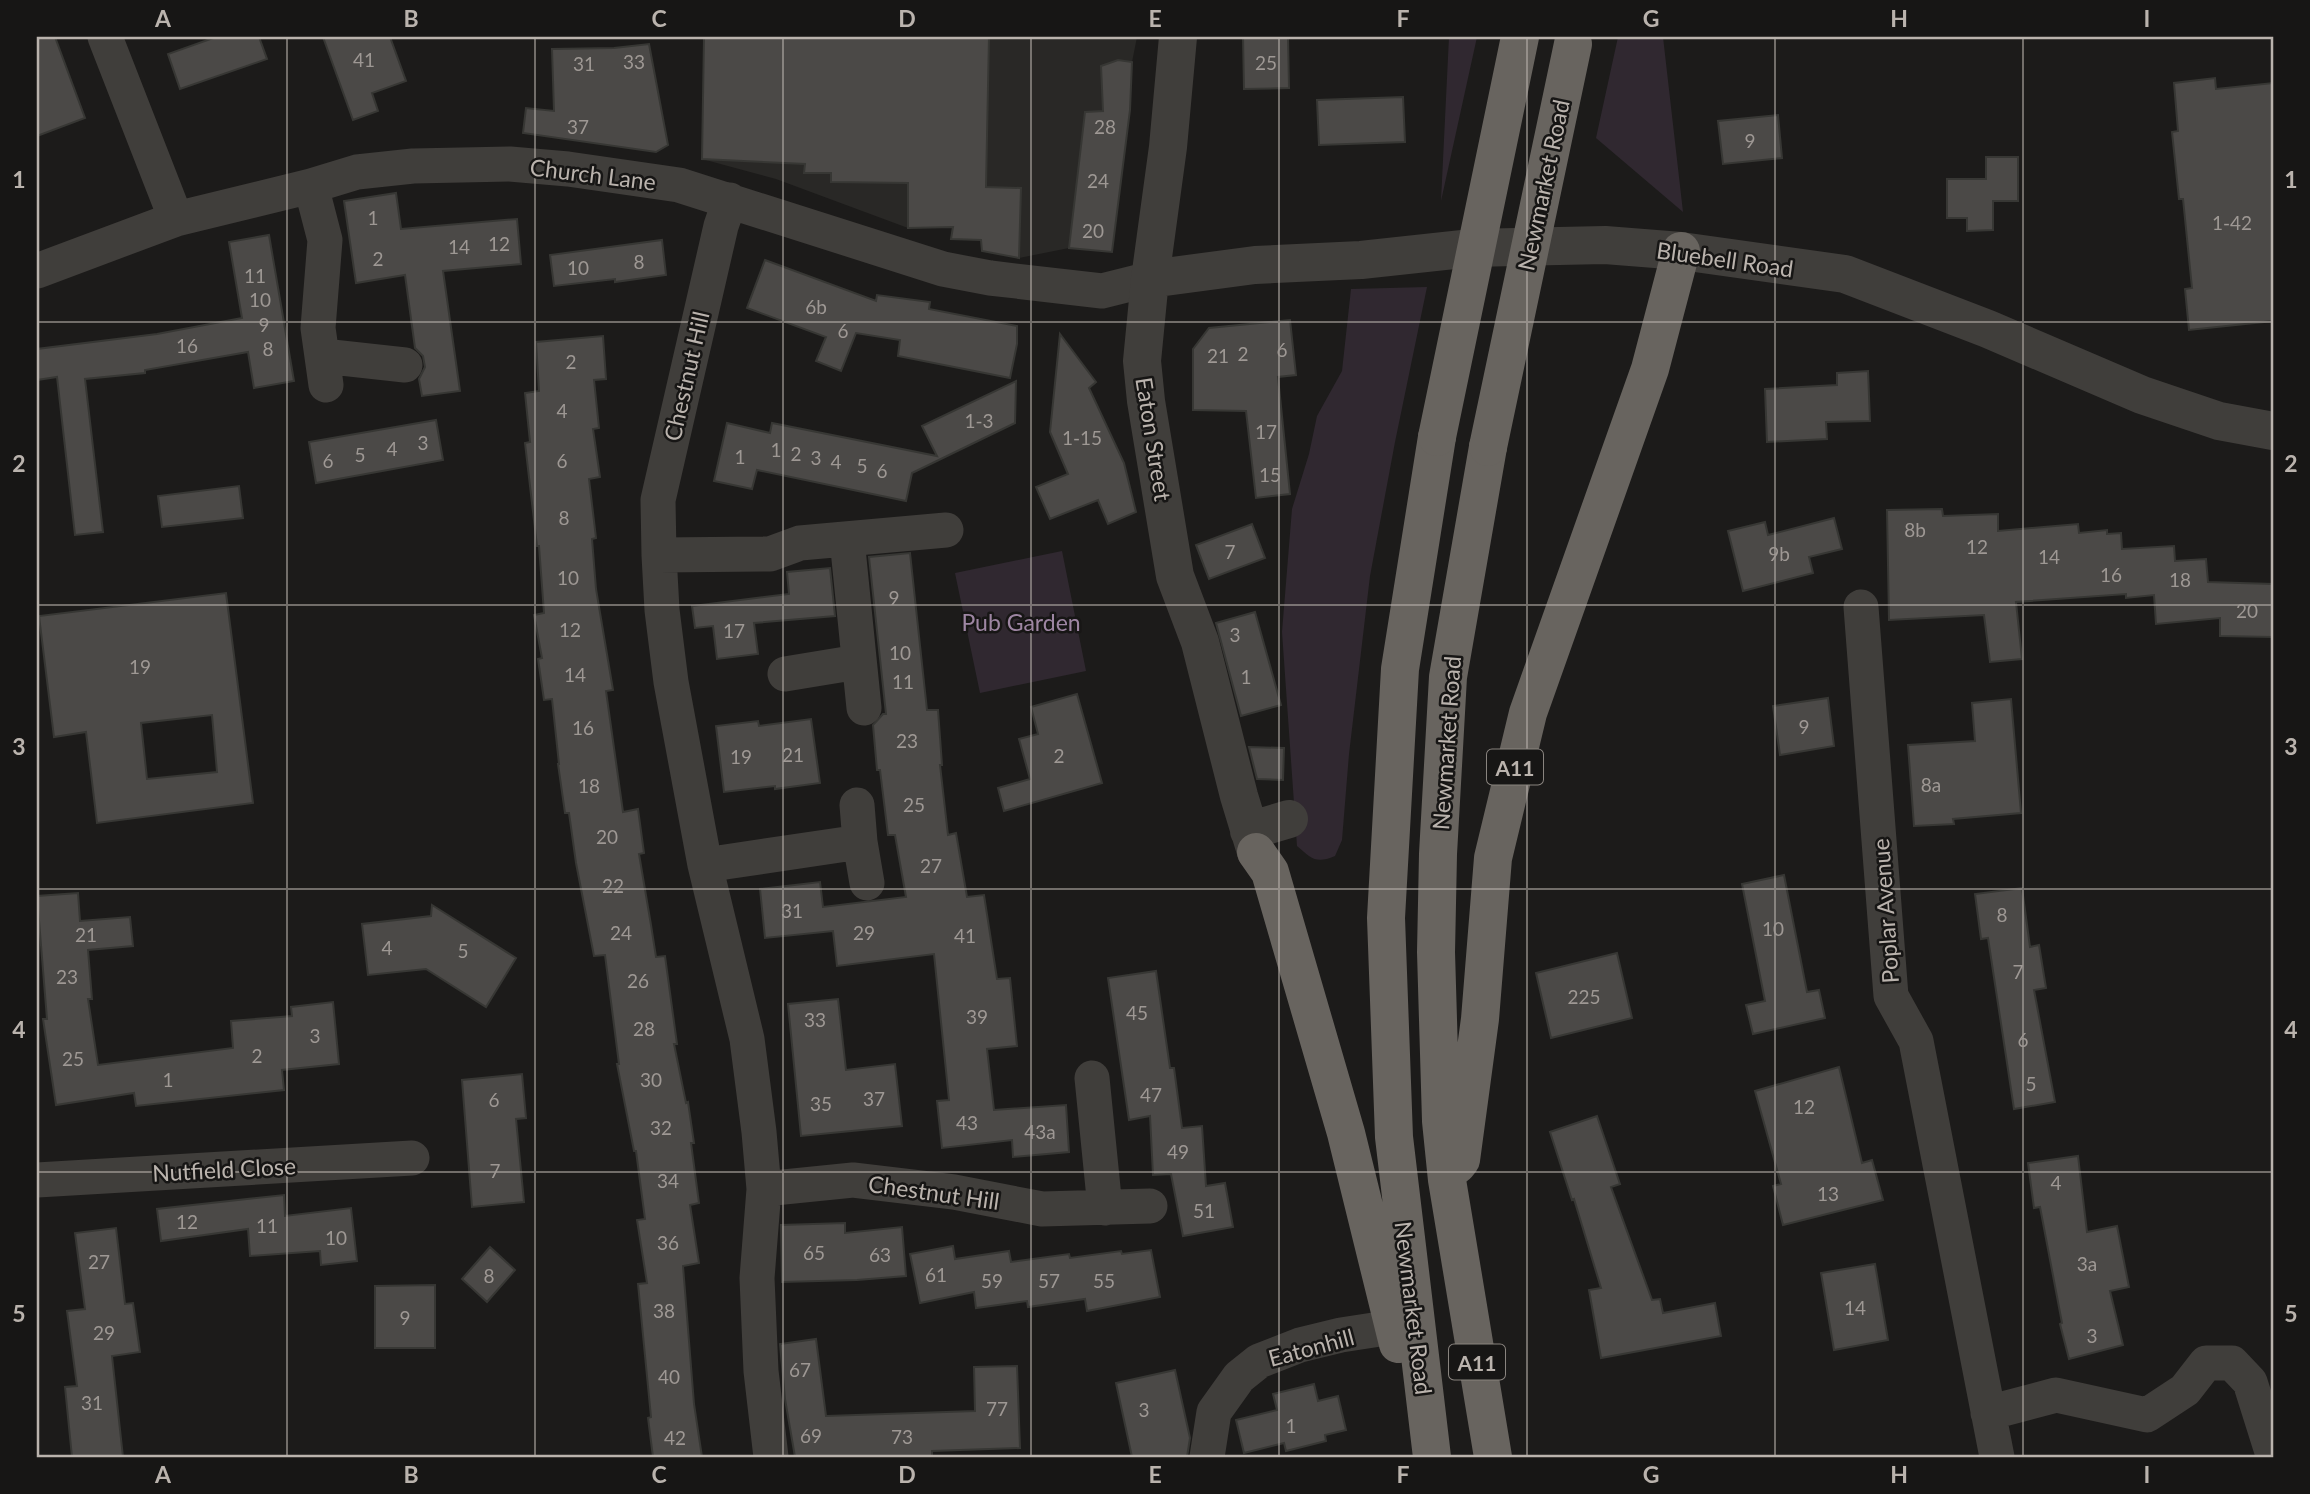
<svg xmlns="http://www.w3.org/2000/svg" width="2310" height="1494" font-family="Lato,sans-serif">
<rect width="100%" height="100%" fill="#1c1b1a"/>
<path fill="#292826" d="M704,37h433l-5,25 -2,49 -61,137 -50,10 -37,-7 -1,-11 -30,-1 1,-12 -44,1 -132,-49 -74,-20z"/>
<path fill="#302830" d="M1449,37h28l-36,164z
M1618,37h45l20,175 -87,-74z
M1427,287l-32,155 -25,134 -21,178 -7,86 -7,16c-19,8 -23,3 -38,-10l-15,-214 10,-123 17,-55 8,-38 25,-45 9,-82z
M1062,551l24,120 -106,22 -25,-120z"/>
<path fill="#4b4947" stroke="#373734" stroke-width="2" fill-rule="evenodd" d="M37,37h18l30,81 -48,18z
M216,37h43l8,22 -87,30 -12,-35z
M323,37h67l16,44 -34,12 6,18 -25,9z
M704,37h285l-3,150 35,1 -2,70 -37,-7 -1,-11 -30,-1 2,-12 -45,1v-45l-77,-1v-9h-27l1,-9 -103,-5z
M1243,37h45l1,51 -45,1z
M649,44l19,101 -12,7 -133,-19 3,-25 28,3 -2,-62 62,-1z
M1118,60l14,2 -2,48 -18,142 -43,-4 16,-136 18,-1 -2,-45z
M2215,78l1,11 57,-6v238l-84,9 -4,-41 7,-1 -9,-89h-4l-7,-67 6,-1 -4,-48z
M1403,97l2,45 -86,3 -2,-45z
M1778,115l4,43 -59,6 -5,-43z
M1986,157h32v44h-25v29l-26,1v-13h-20v-39h39z
M396,193l5,36 116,-10 4,45 -78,7 17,120 -38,5 -3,-17 6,-12 -2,-11 -8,-8 -10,-73 -49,8 -12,-82z
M269,235l25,146 -40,7 -6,-36 -103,18v3l-60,6 18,153 -28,3 -18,-158 -20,3v-31l120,-15 85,-16 -13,-76z
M662,240l4,35 -51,7v-3l-61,7 -4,-31z
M765,260l111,41 1,-6 53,7 -1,7 88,17v18l-7,34 -112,-22 2,-16 -44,-7 -15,38 -25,-10 10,-24 -79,-29z
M1290,320l6,55 -18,2 12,117 -34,4 -10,-87 -53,-1v-61l16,-21z
M1060,334l36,48 -7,6 35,75 12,49 -28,12 -10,-24 -48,19 -14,-32 32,-13 -18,-42z
M603,336l3,43 -12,1 5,48 -6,1 7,48 -11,2 7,59 -4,1 4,50 17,101 -7,1 17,121 15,-3 6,44 -5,1 12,71 5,32 9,-1 12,88h-3l12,59 2,-1 6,41h-3l8,60 -9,2 9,58 -16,3 11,138 8,53h-49l-5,-39 3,-1 -13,-133 9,-1 -10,-63 8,-1 -9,-68h-2l-17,-87h2l-14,-109 -11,1 -18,-93 -7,-50h-4l-7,-49h1l-7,-65 -8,1 -6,-41 4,-1 -8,-43 10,-2 -5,-67h-2l-12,-103 5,-1 -5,-49 14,-2 -3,-49z
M1868,371l2,50 -44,1 1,17 -60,3 -2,-53 72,-4v-12z
M1016,381l-1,42 -103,50 -6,28 -149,-31 -5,19 -38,-8 13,-58 43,10 2,-10 165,33 -15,-30z
M436,420l7,40 -127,23 -7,-41z
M239,486l4,32 -81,9 -4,-31z
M1942,509l1,7 55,-2v17l80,-7 1,9 28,-3v4l14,-1 1,16 52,-3 1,15 31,-2 2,23 65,2v53l-53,-1v-18l-64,6 -2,-29 -28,3v-4l-110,8 6,57 -32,3 -6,-47 -95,5 -2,-110z
M1834,518l8,31 -33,8 4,16 -70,18 -15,-60 37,-9 3,13z
M1252,524l13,34 -56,21 -13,-34z
M910,553l17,157h11l4,55h-2l8,70 8,-2 11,64 17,-2 13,84 13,-1 7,68 -30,3 7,61 72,-5 3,47 -56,5 -1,-17 -70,8 -5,-47 12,-1 -15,-146 -97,12 -4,-35 -68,7 -5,-49 60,-7 3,25 83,-10 -11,-62h-7l-8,-65h-3l-4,-45 10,-11h3l-17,-157z
M830,568l5,48 -81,7 4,31 -41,5 -4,-33 -18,2 -3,-22 97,-12 -2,-22z
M226,593l27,210 -156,20 -11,-91 -32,5 -15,-121zM212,715l5,57 -70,7 -6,-56z
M1255,612l26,93 -40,11 -25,-93z
M1077,694l25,89 -98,28 -6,-23 32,-9 -11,-40 19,-5 -7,-27z
M1828,698l6,48 -54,9 -7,-49z
M2011,699l10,114 -68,6 1,5 -40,2 -6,-81 67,-4 -3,-38z
M811,719l9,64 -45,6v-3l-51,6 -8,-66 42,-5 1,5z
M1249,747l35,1 -1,32 -26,-1z
M1784,875l23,117 12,-2 6,28 -72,16 -7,-29 19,-4 -23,-117z
M2022,888l8,59 9,-2 7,43 -12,2 21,112 -41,7 -26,-171 -7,1 -6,-45z
M78,893l2,28 50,-4 3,29 -45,4 4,49h-4l10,66 135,-17 -2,-27 61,-5 -1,-9 42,-5 6,62 -57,6 2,20 -148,16 -2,-13 -78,12 -13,-86h4l-10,-123z
M432,905l84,53 -30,49 -60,-38 -58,6 -6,-51 69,-8z
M1617,953l15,65 -81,20 -15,-65z
M1156,971l14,97h4l8,60 20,-2 4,60 19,-3 8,44 -50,9 -12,-62 -18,1 -3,-59 -21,4 -21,-142z
M838,999l8,71 49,-6 7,62 -101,10 -13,-132z
M1839,1067l23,96 10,-3 11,40 -100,25 -10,-39 8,-2 -26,-93z
M522,1074l4,44 -10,1 8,83 -52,5 -10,-127z
M1597,1116l23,68 -9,3 41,113 8,-1 3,14 52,-10 6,33 -120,22 -12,-68 12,-2 -27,-89 -2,1 -22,-68z
M2078,1156l9,76 30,-6 12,61 -19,4 13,54 -54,14 -9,-35 2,-1 -22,-116 -6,1 -6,-45z
M284,1195l1,21 66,-8 6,53 -36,4 -1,-14 -70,5 -2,-27 -87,12 -4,-32z
M845,1223v10l57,-6 4,49 -49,4 -75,2 -1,-57z
M116,1228l9,76 8,-1 7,49 -28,4 11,101h-51l-7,-70 12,-1 -10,-75 18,-2 -10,-76z
M953,1246l2,13 54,-8 2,11 58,-8 1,4 51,-7 1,3 29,-4 9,47 -73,14 -2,-12 -57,8 -1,-6 -51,7 -2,-16 -54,11 -10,-49z
M490,1247l25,23 -28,32 -25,-23z
M1875,1264l13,76 -54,10 -13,-77z
M435,1285v63h-60v-62z
M816,1339l10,77 149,-5 -1,-44 43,-1 3,82 -88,3v6h-137l-10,-58 -5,-55z
M1175,1370l15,68 -3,19h-55l-16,-74z
M1314,1384l4,17 20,-5 8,34 -21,5 1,6 -40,10 -2,-8 -40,10 -8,-33 41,-10 -4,-16z"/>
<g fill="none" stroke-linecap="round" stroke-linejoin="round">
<path stroke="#403e3b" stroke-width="35" d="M105,37l71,182
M311,186l14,54 -7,88 8,57
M730,200l-9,26 -63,274 1,55 3,55 9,72 34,183 42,174 12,93 5,57 -7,89 4,93 10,86
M37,271l139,-52 135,-33 46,-14 56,-6 97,-2 58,5 111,16 264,84 47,9 112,13 48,-12
M323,356l82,9
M847,539l17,169
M659,555l111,-1 30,-11 146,-13
M1861,607l30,389 25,45 81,416
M785,674l73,-12
M857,805l3,37
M705,865l155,-23 7,41
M1092,1078l13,130
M37,1180l375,-22
M764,1189l89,-9 101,12 88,17 108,-3
M1988,1413l68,-18 91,20 38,-25 21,-27h26l18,19 23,73
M1207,1457l7,-45 25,-35 20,-16 41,-16 41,-10 52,-8"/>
<path stroke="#403e3b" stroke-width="38" d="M1178,37l-10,110 -18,132 -8,82 4,40 29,175 25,66 39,154 17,56
M1150,279l105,-14 106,-5 111,-12 133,-3 76,6 164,23 143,55 154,66 77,26 54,10
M1249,831l40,-12"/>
<path stroke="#68645f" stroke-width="38" d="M1488,447l-40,230 -10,177 -2,98 5,169 6,59 46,277
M1256,852l14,20 76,261 52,211
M1457,1165l4,-5 19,-141 13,-161 35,-145 122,-344 31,-118
M1432,1457l-38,-320 -8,-219 14,-249 37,-232"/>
<path stroke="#68645f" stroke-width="38" d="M1437,437l83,-400
M1488,447l85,-403"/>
</g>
<path fill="none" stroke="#bab3ad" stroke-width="2" stroke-opacity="0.55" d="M287,37v1420M535,37v1420M783,37v1420M1031,37v1420M1279,37v1420M1527,37v1420M1775,37v1420M2023,37v1420M37,322h2236M37,605h2236M37,889h2236M37,1172h2236"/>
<g text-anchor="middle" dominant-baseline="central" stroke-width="5" stroke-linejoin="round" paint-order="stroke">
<g font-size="19" fill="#9e9894">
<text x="364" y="59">41</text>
<text x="634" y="61">33</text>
<text x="1266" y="62">25</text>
<text x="584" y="63">31</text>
<text x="578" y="126">37</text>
<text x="1105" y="126">28</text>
<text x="1750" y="140">9</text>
<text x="1098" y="180">24</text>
<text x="373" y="217">1</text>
<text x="2232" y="222">1-42</text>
<text x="1093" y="230">20</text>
<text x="499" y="243">12</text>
<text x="459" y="246">14</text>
<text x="378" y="258">2</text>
<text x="639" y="261">8</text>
<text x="578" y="267">10</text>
<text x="255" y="275">11</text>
<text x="260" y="299">10</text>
<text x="816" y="306">6b</text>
<text x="264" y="324">9</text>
<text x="843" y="330">6</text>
<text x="187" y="345">16</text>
<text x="268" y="348">8</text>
<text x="1282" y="349">6</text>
<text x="1243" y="353">2</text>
<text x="1218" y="355">21</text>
<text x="571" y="361">2</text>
<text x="562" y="410">4</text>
<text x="979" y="420">1-3</text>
<text x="1266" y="431">17</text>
<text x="1082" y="437">1-15</text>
<text x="423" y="442">3</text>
<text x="392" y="448">4</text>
<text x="776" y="449">1</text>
<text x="796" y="453">2</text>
<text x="360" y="454">5</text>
<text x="740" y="456">1</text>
<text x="816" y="457">3</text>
<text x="328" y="460">6</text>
<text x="562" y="460">6</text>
<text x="836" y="461">4</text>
<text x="862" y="465">5</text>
<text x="882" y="470">6</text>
<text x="1270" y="474">15</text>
<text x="564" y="517">8</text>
<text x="1915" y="529">8b</text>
<text x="1977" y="546">12</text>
<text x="1230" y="551">7</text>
<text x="1779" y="553">9b</text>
<text x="2049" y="556">14</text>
<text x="2111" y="574">16</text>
<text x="568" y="577">10</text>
<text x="2180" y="579">18</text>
<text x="894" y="597">9</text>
<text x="2247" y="610">20</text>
<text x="570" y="629">12</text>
<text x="734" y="630">17</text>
<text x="1235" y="634">3</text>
<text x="900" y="652">10</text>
<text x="140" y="666">19</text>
<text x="575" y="674">14</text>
<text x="1246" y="676">1</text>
<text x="903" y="681">11</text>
<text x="1804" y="726">9</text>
<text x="583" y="727">16</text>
<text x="907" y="740">23</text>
<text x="793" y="754">21</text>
<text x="1059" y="755">2</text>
<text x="741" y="756">19</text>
<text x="1931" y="784">8a</text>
<text x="589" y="785">18</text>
<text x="914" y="804">25</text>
<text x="607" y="836">20</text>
<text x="931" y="865">27</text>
<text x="613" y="885">22</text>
<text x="792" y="910">31</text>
<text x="2002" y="914">8</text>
<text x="1773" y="928">10</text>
<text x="621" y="932">24</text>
<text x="864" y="932">29</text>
<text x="86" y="934">21</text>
<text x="965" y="935">41</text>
<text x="387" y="947">4</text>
<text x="463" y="950">5</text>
<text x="2018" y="971">7</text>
<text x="67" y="976">23</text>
<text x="638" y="980">26</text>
<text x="1584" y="996">225</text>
<text x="1137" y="1012">45</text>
<text x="977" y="1016">39</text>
<text x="815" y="1019">33</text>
<text x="644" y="1028">28</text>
<text x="315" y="1035">3</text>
<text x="2023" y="1039">6</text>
<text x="257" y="1055">2</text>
<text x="73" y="1058">25</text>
<text x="168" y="1079">1</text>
<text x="651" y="1079">30</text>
<text x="2031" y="1083">5</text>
<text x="1151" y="1094">47</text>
<text x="874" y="1098">37</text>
<text x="494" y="1099">6</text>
<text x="821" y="1103">35</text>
<text x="1804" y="1106">12</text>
<text x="967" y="1122">43</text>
<text x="661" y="1127">32</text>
<text x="1040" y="1131">43a</text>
<text x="1178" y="1151">49</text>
<text x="495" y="1170">7</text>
<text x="668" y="1180">34</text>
<text x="2056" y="1182">4</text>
<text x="1828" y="1193">13</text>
<text x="1204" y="1210">51</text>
<text x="187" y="1221">12</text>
<text x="267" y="1225">11</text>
<text x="336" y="1237">10</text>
<text x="668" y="1242">36</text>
<text x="814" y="1252">65</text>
<text x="880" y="1254">63</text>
<text x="99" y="1261">27</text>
<text x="2087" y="1263">3a</text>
<text x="936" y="1274">61</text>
<text x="489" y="1275">8</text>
<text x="992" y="1280">59</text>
<text x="1049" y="1280">57</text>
<text x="1104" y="1280">55</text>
<text x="1855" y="1307">14</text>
<text x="664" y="1310">38</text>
<text x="405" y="1317">9</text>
<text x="104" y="1332">29</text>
<text x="2092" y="1335">3</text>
<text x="800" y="1369">67</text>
<text x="669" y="1376">40</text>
<text x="92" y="1402">31</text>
<text x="997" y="1408">77</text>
<text x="1144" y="1409">3</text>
<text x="1291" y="1425">1</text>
<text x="811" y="1435">69</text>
<text x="902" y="1436">73</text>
<text x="675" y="1437">42</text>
</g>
<g fill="#171615" stroke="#89847f" stroke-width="2">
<rect x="1487" y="749.5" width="56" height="35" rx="5"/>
<rect x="1449" y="1344.5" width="56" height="35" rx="5"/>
</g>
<g font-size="21" font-weight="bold" fill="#bab3ad">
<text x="1515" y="767">A11</text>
<text x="1477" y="1362">A11</text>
</g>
<g font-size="23" fill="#bab3ad" stroke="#171615">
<text transform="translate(593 174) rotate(7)">Church Lane</text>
<text transform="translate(1543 185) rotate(-78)">Newmarket Road</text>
<text transform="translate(1725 259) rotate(8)">Bluebell Road</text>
<text transform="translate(686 376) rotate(-77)">Chestnut Hill</text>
<text transform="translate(1154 439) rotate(81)">Eaton Street</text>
<text transform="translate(1446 743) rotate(-86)">Newmarket Road</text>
<text transform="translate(1885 911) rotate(-94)">Poplar Avenue</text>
<text transform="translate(224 1169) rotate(-3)">Nutfield Close</text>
<text transform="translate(934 1192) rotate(8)">Chestnut Hill</text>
<text transform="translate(1414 1308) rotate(83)">Newmarket Road</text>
<text transform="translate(1311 1347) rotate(-15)">Eatonhill</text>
</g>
<g font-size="23" fill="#9e86a3" stroke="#171615">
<text x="1021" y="622">Pub Garden</text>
</g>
</g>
<rect width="2310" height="1494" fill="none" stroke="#171615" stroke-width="77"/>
<rect x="38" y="38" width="2234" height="1418" fill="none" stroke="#bab3ad" stroke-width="2.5"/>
<g font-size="23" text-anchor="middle" font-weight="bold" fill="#bab3ad">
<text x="163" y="27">A</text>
<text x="411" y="27">B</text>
<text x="659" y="27">C</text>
<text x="907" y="27">D</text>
<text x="1155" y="27">E</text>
<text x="1403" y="27">F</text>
<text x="1651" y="27">G</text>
<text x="1899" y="27">H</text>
<text x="2147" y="27">I</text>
<text x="19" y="188">1</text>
<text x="2291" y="188">1</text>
<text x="19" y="472">2</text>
<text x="2291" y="472">2</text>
<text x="19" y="755">3</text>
<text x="2291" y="755">3</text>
<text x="19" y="1038">4</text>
<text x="2291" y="1038">4</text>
<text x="19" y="1322">5</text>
<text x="2291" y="1322">5</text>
<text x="163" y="1483">A</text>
<text x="411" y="1483">B</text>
<text x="659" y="1483">C</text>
<text x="907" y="1483">D</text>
<text x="1155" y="1483">E</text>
<text x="1403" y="1483">F</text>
<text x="1651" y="1483">G</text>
<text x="1899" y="1483">H</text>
<text x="2147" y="1483">I</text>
</g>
</svg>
